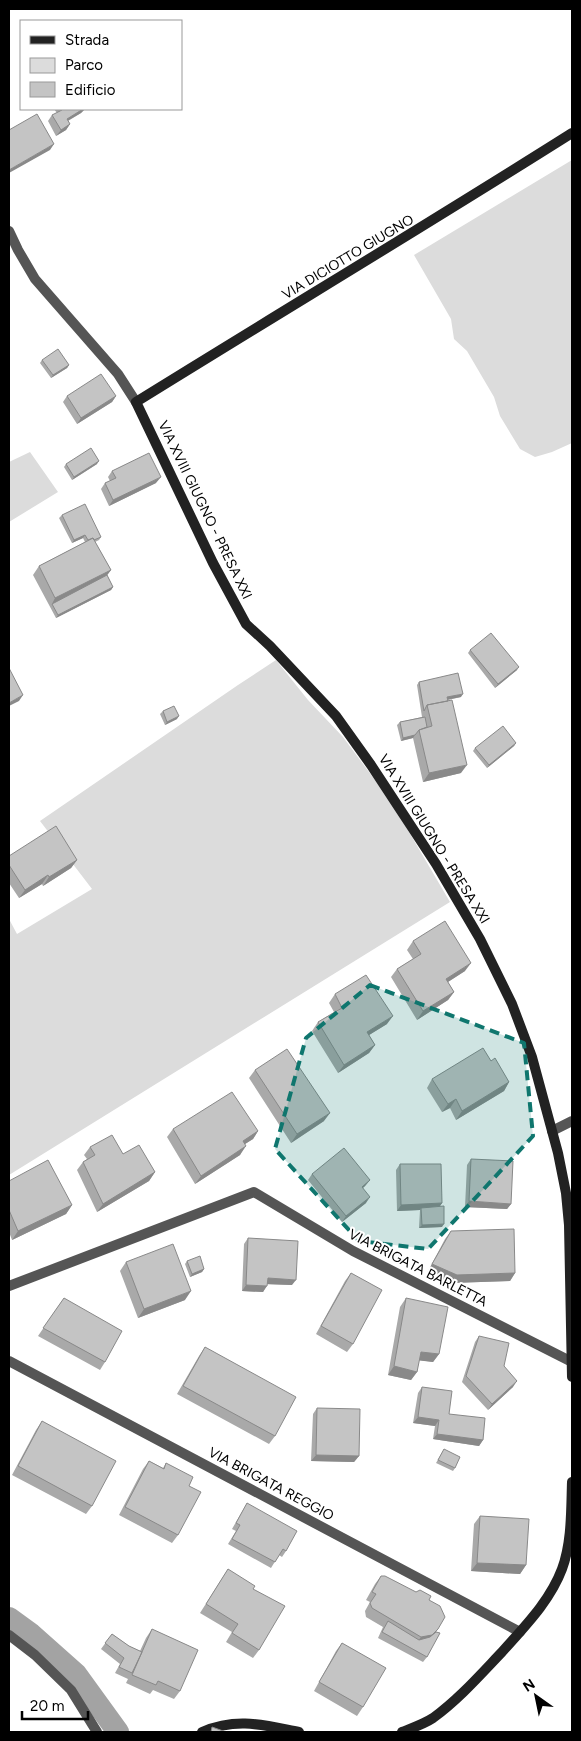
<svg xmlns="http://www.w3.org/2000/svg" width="581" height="1741" font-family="Figtree,sans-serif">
<rect width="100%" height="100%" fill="#fff"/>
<path fill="#dcdcdc" d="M572,160v283l-20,9 -17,5 -15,-8 -20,-33 -6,-19 -27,-46 -13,-12 -3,-20 -37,-64z
M30,452l28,40 -49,30v-60z
M276,660l32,40 35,37 49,66 58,99 -441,273v-256l8,15 75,-45 -52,-68 198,-136z"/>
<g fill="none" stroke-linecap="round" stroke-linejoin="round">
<path stroke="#a3a3a3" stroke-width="22" d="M9,1618l22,16 45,40 42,58"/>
<path stroke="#555" stroke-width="10" d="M552,1131l20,-10
M9,1286l245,-94 99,59 219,111
M9,1361l511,271
M9,1635l26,20 36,35 26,42"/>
<path stroke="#555" stroke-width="10" d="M9,231l9,19 17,29 83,95 18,28"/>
<path stroke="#222" stroke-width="10" d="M572,133c-144,91 -291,179 -436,269l77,161 33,61 24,22 66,70 35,49 65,99 44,75 32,65 20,53 26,96 8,40 3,32 3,152
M202,1732c35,-15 61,-7 97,0
M402,1732c10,-4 22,-8 31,-14 26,-19 47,-43 69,-66 23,-26 48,-51 60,-83 10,-27 9,-59 10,-87"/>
</g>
<path fill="#a9a9a9" d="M54,109h31l-4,4 -13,8 2,3 -4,6 -10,6 -8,-15 4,-6 5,-2z
M42,360l27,5 -2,3 -16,10 -11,-15z
M67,396h49l-4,6 -35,22 -14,-22z
M66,464h31l-25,16 -8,-13z
M112,471l44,12 -47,23 -8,-17 4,-6 5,-2 -2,-4z
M62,515l39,22 -2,3 -4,2 16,28 -4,5 6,12 -2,3 -55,28 -23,-43 6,-9 46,-24 -2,-4 -11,5 -13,-25z
M470,650l47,20 -22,18 -27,-35z
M419,682l42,15 -13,3 13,73 -38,9 -10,-44 -12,3 -4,-16 3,-3 22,-5 -5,-32z
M163,711l14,8 -12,6 -5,-11z
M516,743l-2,3 -27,22 -14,-17 2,-3z
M9,856l68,4 -6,8 -28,18 -1,-2 -23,14 -10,-15z
M413,941l52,30 -17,11 6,10 -6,8 -31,20 -26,-43 6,-8 16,-10 -6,-9z
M335,994l52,30 -18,11 6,10 -6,8 -31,20 -26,-42 6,-9 16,-10 -5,-9z
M491,1061l18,21 -5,9 -48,29 -6,-12 -8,4 -15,-24 5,-9z
M255,1070l69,51 -33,22 -42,-65z
M173,1129l85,2 -5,8 -8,5 -5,11 -45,29 -28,-47z
M90,1147l65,25 -6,9 -52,31 -20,-42 6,-8 4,-3 -3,-4z
M471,1159l40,45 -4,5 -42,-2 2,-42z
M400,1164l42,39 -2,3 2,21 -23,1 1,-18 -23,1 -1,-41z
M312,1174l58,6 -5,6 -2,2 3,15 -24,19 -34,-42z
M9,1181l63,24 -6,9 -54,26 -3,-8z
M451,1231l64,42 -5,8 -59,2 -24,-10 18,-34z
M248,1238l44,47 -25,-1 -4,8 -21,-1 2,-47z
M187,1261l17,8 -2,3 -12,5 -5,-13z
M126,1262l59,38 -47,18 -18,-47z
M351,1273l2,71 -6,8 -31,-18 29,-53z
M64,1298l41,64 -5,8 -62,-34z
M406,1298l33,56 -6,8 -14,-2 -2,12 -6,8 -23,-5 12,-68z
M479,1336l25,30 9,21 -25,23 -26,-28 13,-40z
M205,1347l70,89 -6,8 -92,-50 22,-38z
M422,1387l27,27 34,26 -4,6 -46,-7 2,-13 -22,-3 5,-30z
M317,1408l42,48 -5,6 -43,-1 2,-47z
M42,1421l50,85 -6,8 -74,-39 24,-45z
M444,1449l11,19 -2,3 -17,-8z
M149,1461l14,7 3,-5 23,23 -11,49 -6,8 -53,-28 24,-46z
M247,1503l39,48 -4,6 -3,-2 -8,13 -43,-24 8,-13 -4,-2z
M480,1516l46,49 -6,9 -49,-3 3,-47z
M228,1569l25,20 6,61 -6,8 -27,-16 6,-10 -32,-19z
M381,1576l48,24 9,29 -2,3 -9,25 -4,5 -45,-24 5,-11 -17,-10 -1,-6 5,-9 -4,-2 9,-16z
M152,1629l28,62 -6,8 -21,-9 -3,4 -24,-11 2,-4 -13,-6 5,-9 -19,-15 11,-15 17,12 11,5 6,-13z
M342,1643l21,64 -6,9 -43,-25 22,-40z"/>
<path fill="#898989" d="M83,109h2l-4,4 -19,11 5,-5z
M70,124l-4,6 -10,6 5,-6z
M54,144l-4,6 -41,23v-3z
M69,365l-2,3 -16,10 2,-3z
M116,396l-4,6 -35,22 4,-6z
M99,461l-2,3 -25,16 2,-3z
M161,477l-5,6 -47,23 4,-6z
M85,535l-2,3 -11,5 2,-3z
M111,570l-6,8 -53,26 3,-6z
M113,587l-2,3 -55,28 2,-3z
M519,667l-2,3 -22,18 3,-4z
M463,694l-2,3 -16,3 2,-3z
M23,695l-4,6 -10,5v-3z
M179,716l-2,3 -12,6 2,-3z
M415,735l-2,3 -12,3 2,-3z
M516,743l-2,3 -27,22 2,-3z
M467,765l-6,8 -38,9 6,-9z
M77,860l-6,8 -28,18 6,-9z
M48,875l-6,9 -23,14 6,-8z
M471,963l-6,8 -25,16 6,-8z
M454,992l-6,8 -31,20 6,-9z
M393,1016l-6,8 -26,16 6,-8z
M375,1045l-6,8 -31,20 6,-8z
M509,1082l-5,9 -48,29 6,-9z
M456,1099l-6,9 -8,4 6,-8z
M330,1113l-6,8 -33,22 6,-9z
M258,1131l-5,8 -16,10 6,-8z
M246,1146l-6,9 -45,29 6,-8z
M155,1172l-6,9 -52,31 6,-8z
M370,1180l-5,6 -8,7 5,-6z
M370,1197l-4,6 -24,19 4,-6z
M469,1201l42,3 -4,5 -42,-2z
M442,1203l-4,6 -17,-1 -1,2 -23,1 4,-6z
M72,1205l-6,9 -54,26 6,-9z
M444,1224l-2,3 -23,1 3,-3z
M432,1264l83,9 -5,8 -59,2 -24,-10z
M204,1269l-2,3 -12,5 2,-3z
M268,1278l28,2 -4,5 -29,-1z
M246,1285l21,1 -4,6 -21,-1z
M191,1291l-6,9 -47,18 6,-9z
M421,1352l18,2 -6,8 -18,-2z
M394,1366l23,6 -6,8 -23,-5z
M517,1381l-4,6 -25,23 4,-6z
M418,1417l21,3 -4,6 -22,-3z
M437,1434l46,6 -4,6 -46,-7z
M316,1455l43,1 -5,6 -43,-1z
M477,1563l49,2 -6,9 -49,-3z
M438,1629l-6,8 -17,8 6,-8z"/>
<path fill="#c4c4c4" stroke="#898989" d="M62,109h21l-16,10 3,5 -9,6 -9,-15 10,-5z
M37,114l17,30 -45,26v-40z
M58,349l11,16 -16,10 -11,-15z
M101,374l15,22 -35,22 -14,-22z
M91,448l8,13 -25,16 -8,-13z
M149,453l12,24 -48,23 -8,-17 11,-5 -4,-7z
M85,504l16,33 -7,3 -1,-2 -5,2 -3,-5 -11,5 -12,-25z
M93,538l18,32 -56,28 -16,-32z
M107,575l6,12 -55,28 -6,-11z
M491,633l28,34 -21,17 -28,-34z
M9,668l14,27 -14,8z
M458,673l5,21 -16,3 1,4 -21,4 -3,6 -5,-29z
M452,700l15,65 -38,8 -10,-43 13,-4 -5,-21z
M174,706l5,10 -12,6 -4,-11z
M425,717l2,10 -8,3 -4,5 -12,3 -3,-16z
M503,726l13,17 -27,22 -14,-17z
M56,826l21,34 -28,17 -1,-2 -23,15 -16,-25v-9z
M445,921l26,42 -25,16 8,13 -31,19 -26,-42 24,-15 -8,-13z
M366,975l27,41 -26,16 8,13 -31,20 -26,-43 24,-14 -7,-14z
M483,1048l8,13 4,-3 14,24 -47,29 -6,-12 -8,5 -16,-25z
M287,1049l43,64 -33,21 -42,-64z
M232,1092l26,39 -15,10 3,5 -45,30 -28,-47z
M112,1135l11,19 16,-9 16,27 -52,32 -20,-42 12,-7 -5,-8z
M344,1148l26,32 -8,7 8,10 -24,19 -34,-42z
M471,1159l42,2 -2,43 -42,-3z
M48,1160l24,45 -54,26 -9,-21v-29z
M400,1164h41l1,39 -41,2z
M444,1206v18l-22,1 -1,-17z
M514,1229l1,44 -58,2 -25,-11 19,-33z
M248,1238l50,3 -2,39 -28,-2 -1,8 -21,-1z
M173,1244l18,47 -47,18 -18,-47z
M200,1256l4,13 -12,5 -5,-13z
M351,1273l31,17 -29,54 -32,-18z
M64,1298l58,33 -17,31 -62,-34z
M406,1298l42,9 -9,47 -18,-2 -4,20 -23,-6z
M479,1336l30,7 -5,23 13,15 -25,23 -26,-28z
M205,1347l91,50 -21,39 -92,-50z
M422,1387l30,4 -3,23 36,4 -2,22 -46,-6 2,-14 -21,-3z
M317,1408l43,1 -1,47 -43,-1z
M42,1421l74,40 -24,45 -74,-40z
M444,1449l16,8 -5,11 -17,-8z
M149,1461l15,8 2,-6 27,14 -4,9 12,6 -23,43 -53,-28z
M247,1503l50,28 -11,20 -3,-2 -8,13 -43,-23 8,-14 -4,-2z
M480,1516l49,3 -3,46 -49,-2z
M228,1569l27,17 -2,3 32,17 -26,44 -27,-17 6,-9 -32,-20z
M381,1576h4l31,16 4,-2 11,6 -2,4 11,6 5,11 -7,12 -6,6 -11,2 -49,-29 -2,-5 6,-9 -4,-2z
M388,1621l31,19 11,-3 6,-5 4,1 -13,24 -45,-25z
M152,1629l46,21 -18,41 -22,-10 -2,4 -24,-10z
M112,1634l17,12 13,6 -10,21 -13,-6 5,-9 -19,-15z
M342,1643l44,25 -23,39 -44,-25z
M212,1727l14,5h-15z"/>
<path fill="#0f766e" fill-opacity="0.2" stroke="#0f766e" stroke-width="4" stroke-dasharray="10 6" stroke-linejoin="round" d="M370,985l154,58 9,93 -105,113 -69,-8 -84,-92 31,-111z"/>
<g text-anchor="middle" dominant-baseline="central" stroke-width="4" stroke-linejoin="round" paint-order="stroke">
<g font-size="14" fill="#000" stroke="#fff">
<text transform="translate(348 257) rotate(-31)">VIA DICIOTTO GIUGNO</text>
<text transform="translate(205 510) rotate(64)">VIA XVIII GIUGNO - PRESA XXI</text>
<text transform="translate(434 839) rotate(58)">VIA XVIII GIUGNO - PRESA XXI</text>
<text transform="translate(418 1268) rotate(27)">VIA BRIGATA BARLETTA</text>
<text transform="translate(271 1484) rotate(28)">VIA BRIGATA REGGIO</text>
</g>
</g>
<rect width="581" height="1741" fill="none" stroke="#000000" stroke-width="20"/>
<rect x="20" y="20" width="162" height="90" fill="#ffffff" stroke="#999999"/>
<rect x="30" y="36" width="25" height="8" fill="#222222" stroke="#999999"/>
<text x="65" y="45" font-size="15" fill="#000000">Strada</text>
<rect x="30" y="58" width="25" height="15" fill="#dcdcdc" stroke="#999999"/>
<text x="65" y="70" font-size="15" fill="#000000">Parco</text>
<rect x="30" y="82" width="25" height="15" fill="#c4c4c4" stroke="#999999"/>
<text x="65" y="95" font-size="15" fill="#000000">Edificio</text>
<g transform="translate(536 1696) rotate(327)" stroke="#ffffff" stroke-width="4" paint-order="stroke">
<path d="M0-4L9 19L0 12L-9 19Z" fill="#000000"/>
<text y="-8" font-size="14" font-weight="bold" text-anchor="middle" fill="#000000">N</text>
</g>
<path d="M22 1711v8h66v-8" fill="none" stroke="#000000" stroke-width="2.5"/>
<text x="30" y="1711" font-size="15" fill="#000000" stroke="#ffffff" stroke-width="4" paint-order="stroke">20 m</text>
</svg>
